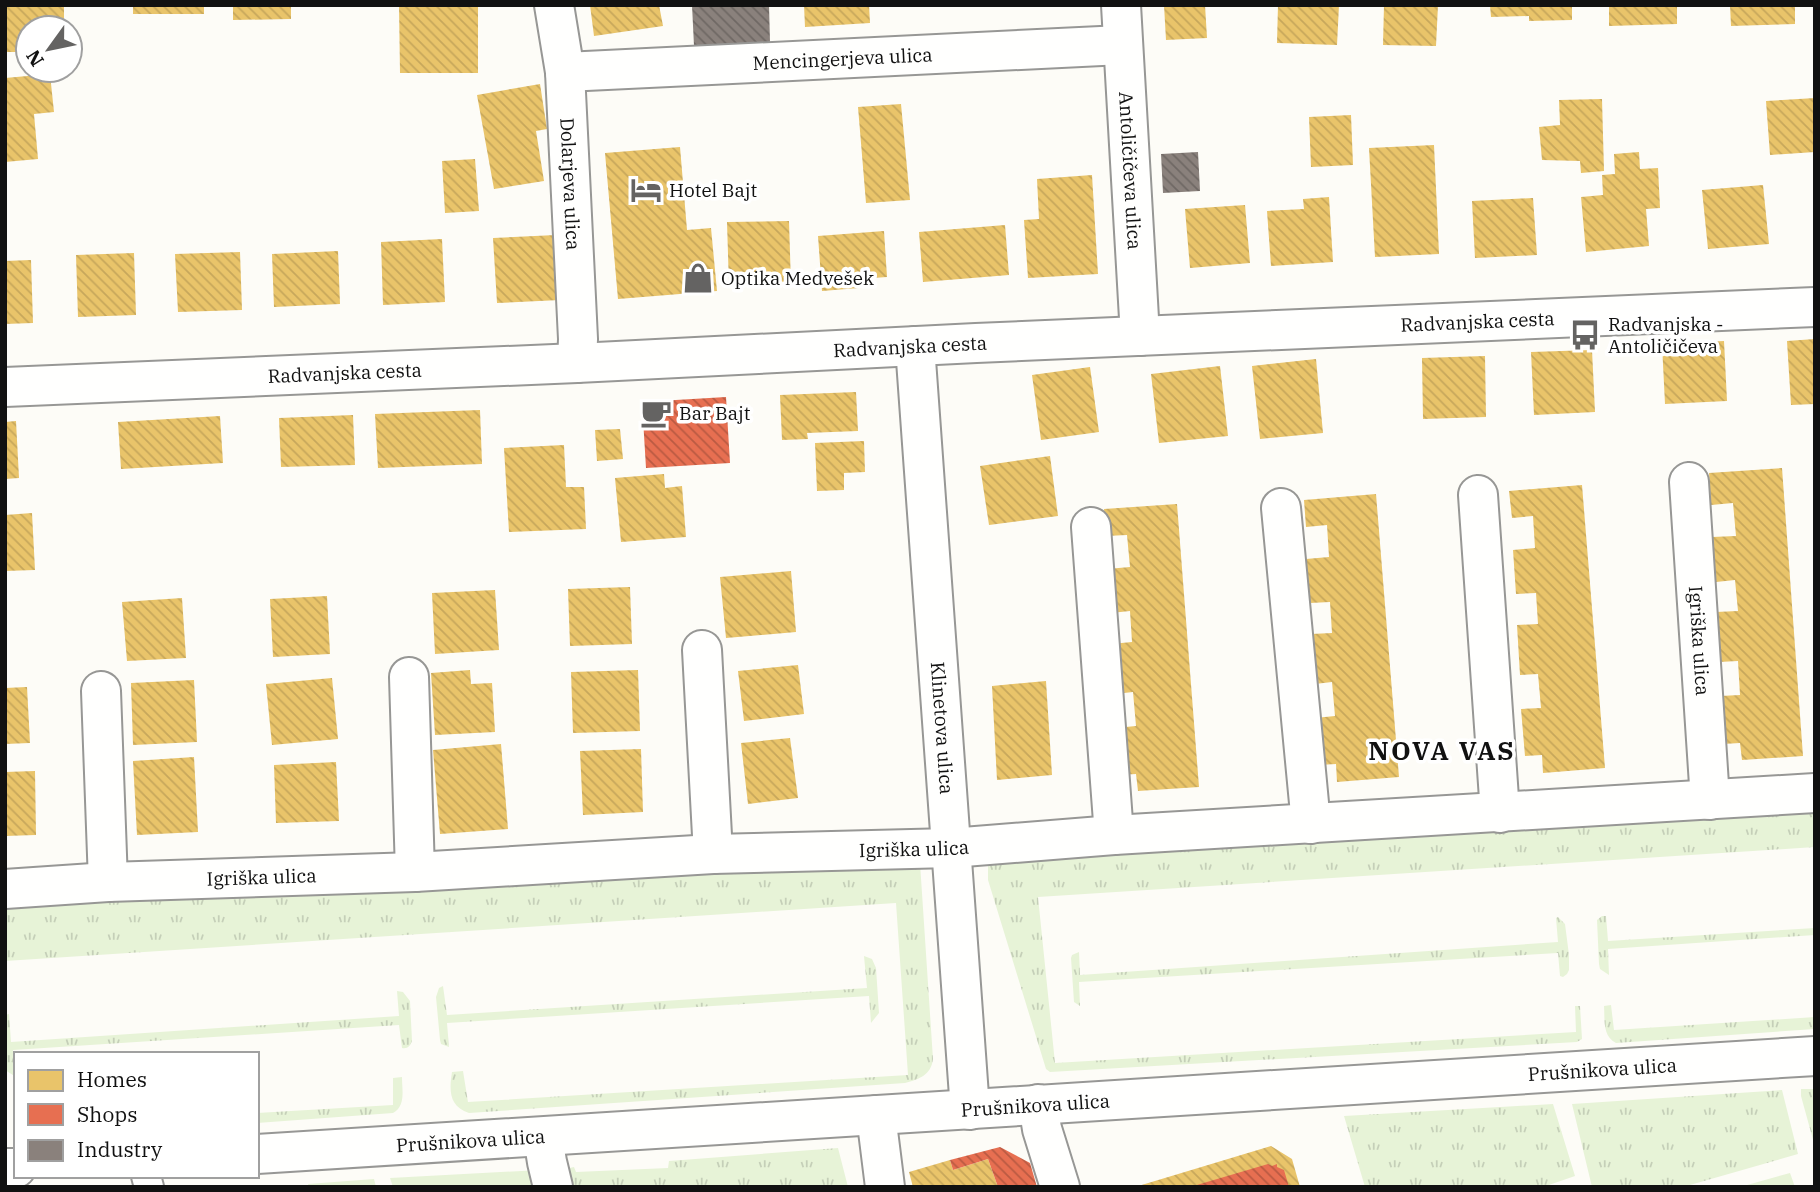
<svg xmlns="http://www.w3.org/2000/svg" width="1820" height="1192" font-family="'IBM Plex Serif',serif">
<defs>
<pattern id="grass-tufts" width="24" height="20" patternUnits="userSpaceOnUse" patternTransform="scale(1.75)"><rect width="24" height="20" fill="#e7f3d7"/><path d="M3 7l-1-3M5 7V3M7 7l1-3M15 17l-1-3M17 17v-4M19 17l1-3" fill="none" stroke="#c5cfb8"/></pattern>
<pattern id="homes-back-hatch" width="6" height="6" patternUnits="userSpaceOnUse" patternTransform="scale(1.75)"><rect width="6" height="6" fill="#e9c46a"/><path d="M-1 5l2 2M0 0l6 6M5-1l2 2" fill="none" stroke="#c7a75b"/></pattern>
<pattern id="shops-back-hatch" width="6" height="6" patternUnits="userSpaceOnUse" patternTransform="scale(1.75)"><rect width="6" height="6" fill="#e76f51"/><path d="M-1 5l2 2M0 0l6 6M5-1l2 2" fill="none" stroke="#ba5a42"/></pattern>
<pattern id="industry-back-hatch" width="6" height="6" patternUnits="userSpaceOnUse" patternTransform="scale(1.75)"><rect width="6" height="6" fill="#8a817c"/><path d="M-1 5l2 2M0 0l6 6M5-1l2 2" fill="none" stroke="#6f6864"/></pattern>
</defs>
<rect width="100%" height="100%" fill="#fdfcf7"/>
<path fill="url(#grass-tufts)" d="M1815,807v40l-777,50 17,166 521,-31 -1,-26h5l2,33 -5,3 -527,30 -4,-3 -58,-189v-17l2,-2z
M920,863l13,196c-2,16 -13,20 -28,24l-436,30c-20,-7 -20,-22 -17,-41l11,-1 5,31 440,-27 -12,-172 -891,58v-56l387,-14z
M1602,916h4l2,25 207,-13v7l-207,14 1,26 -9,-6 -1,-5 -2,-44z
M1558,917l7,7 4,31v15l-2,4 -4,3 -3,-1 -2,-23 -479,29 1,24 -6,-4 -3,-44 1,-3 7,-3 1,23 478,-33 -2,-24z
M864,956l8,3 4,9 3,45 -8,10 -2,-27 -422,27 2,24 -8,-3 -1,-4 -4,-43 3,-9 4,-2 4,29 420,-27z
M397,991l6,1 7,9 2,40c-2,5 -4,8 -10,7l-3,-23 -386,25 3,27 -11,-7v-55l4,-1 2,28 388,-26z
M1611,1005l3,25 201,-13v12l-199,14c-14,-7 -11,-24 -12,-37z
M402,1077c0,13 4,29 -9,36l-136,10v-10l136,-8v-27z
M1801,1089h14v58l-14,-51z
M1782,1090l16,64 -115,33h-91l-20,-83z
M1553,1104l22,72 -32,11h-178l-21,-71z
M838,1148l10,39h-288l5,-18 9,-2 2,5 92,-4 1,-7z"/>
<path fill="#e7f3d7" d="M540,1170l5,17h-152l-3,-9z
M1790,1173l5,14h-55z
M374,1179l2,8h-67l-1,-3z"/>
<path fill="url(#homes-back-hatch)" d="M5,5h59v23h-36v24h-23z
M133,5h71v9h-71z
M233,5h58v14l-58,1z
M399,5h79v68h-78z
M590,5h69l4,21 -69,10z
M804,5h65l1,18 -65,4z
M1164,5h41l2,33 -41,2z
M1278,5h61l-2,40 -60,-2z
M1384,5h54l-2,41 -53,-1z
M1490,5h82v15l-43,1v-5l-38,1z
M1609,5h68v19l-68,2z
M1730,5h65v19l-64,2z
M50,74l4,38 -20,2 4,45 -33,3v-84z
M540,84l7,45 -11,2 8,50 -50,8 -17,-94z
M1815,98v54l-45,3 -4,-54z
M1602,99l2,72 -23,2 -1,-12 -38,-1 -3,-33 21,-2 -1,-25z
M901,104l9,96 -44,3 -8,-96z
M1351,115l2,50 -42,2 -2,-50z
M1434,145l5,109 -64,3 -6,-109z
M680,147l7,83 24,-2 6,63 -99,8 -13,-146z
M1639,152l1,17 18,-1 2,40 -14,1 3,37 -63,6 -5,-55 22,-2 -1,-20 13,-1 -1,-20z
M475,159l4,52 -34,2 -3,-52z
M1092,175l6,99 -70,4 -4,-58 15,-1 -2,-40z
M1763,185l6,59 -61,5 -6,-59z
M1329,197l4,65 -62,4 -4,-55 37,-2 -1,-10z
M1533,198l4,57 -62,3 -3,-57z
M1245,205l5,58 -60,5 -5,-59z
M789,221l2,64 -62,1 -2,-64z
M1005,225l4,50 -86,7 -4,-50z
M884,231l3,46 -28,2v9l-37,3 -4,-55z
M556,235l4,65 -63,3 -4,-65z
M442,239l3,63 -62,3 -2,-63z
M338,251l2,53 -66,3 -2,-53z
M240,252l2,58 -64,2 -3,-58z
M134,253l2,62 -58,2 -2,-62z
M31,260l2,63 -28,1v-63z
M1815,339v65l-24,1 -4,-64z
M1724,341l3,60 -62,3 -3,-60z
M1592,350l3,62 -61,3 -3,-63z
M1485,356l1,61 -63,2 -1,-61z
M1316,359l7,74 -63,6 -8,-73z
M1220,366l8,70 -69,7 -8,-69z
M1090,367l9,65 -58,8 -9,-65z
M856,392l2,39 -51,2 1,6 -26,1 -2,-45z
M480,410l2,54 -104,4 -3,-54z
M353,415l2,50 -74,2 -2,-49z
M220,416l3,47 -102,6 -3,-47z
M16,421l3,57 -14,1v-57z
M620,429l3,30 -26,2 -2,-31z
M864,441l1,31 -21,1v17l-27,1 -2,-48z
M564,445l2,42h18l2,42 -77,3 -5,-84z
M1050,456l8,60 -69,9 -9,-59z
M1782,468l21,288 -61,4 -2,-17 -17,1 -3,-48 20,-1 -2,-34 -19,1 -3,-50 22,-1 -3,-31 -19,2 -4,-45 24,-1 -3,-33 -22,2 -2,-32z
M664,474l1,14 17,-2 4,51 -65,5 -6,-64z
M1582,485l23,283 -62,5 -1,-18 -17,1 -4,-47 20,-1 -3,-34 -18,1 -3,-50 21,-1 -2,-31 -20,1 -3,-44 22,-2 -2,-32 -21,2 -3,-27z
M1376,494l23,283 -62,5 -1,-18 -17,1 -4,-47 20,-2 -3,-34 -17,2 -4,-50 21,-1 -2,-31 -20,1 -4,-44 23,-2 -2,-32 -21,2 -2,-27z
M1177,504l22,283 -61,4 -2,-17 -17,1 -4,-47 21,-2 -3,-34 -18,2 -4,-50 21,-2 -2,-31 -19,2 -4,-44 23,-2 -3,-32 -21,1 -2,-27z
M32,513l3,57 -30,1v-56z
M791,571l5,61 -70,6 -6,-61z
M630,587l2,57 -62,2 -2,-57z
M495,590l4,60 -64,4 -3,-61z
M327,596l3,58 -57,3 -3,-58z
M182,598l4,60 -59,3 -5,-59z
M798,665l6,49 -60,7 -6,-50z
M470,670l1,14 21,-1 3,49 -60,3 -4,-62z
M638,670l2,61 -67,2 -2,-61z
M332,678l6,61 -66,6 -6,-61z
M194,680l3,62 -64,3 -2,-62z
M1046,681l6,94 -55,5 -5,-94z
M27,687l3,56 -25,1v-56z
M790,738l8,60 -50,6 -7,-61z
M501,744l7,85 -68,5 -7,-84z
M641,749l2,63 -60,3 -3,-64z
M194,757l4,75 -61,3 -4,-74z
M336,762l3,59 -63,2 -2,-58z
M35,771l1,64 -31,1v-64z
M1271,1146l21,13 8,28h-165z
M988,1159l10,28h-85l-4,-15 41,-12 3,10z"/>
<path fill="url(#shops-back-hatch)" d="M726,397l4,66 -84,5 -4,-66z
M1000,1147l30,16 7,24h-39l-10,-28 -35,11 -3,-10z
M1268,1164l4,2 5,-2v3l7,3 5,17h-99z"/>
<path fill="url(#industry-back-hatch)" d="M692,5h77l1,37 -76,4z
M1198,152l2,39 -37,2 -2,-39z"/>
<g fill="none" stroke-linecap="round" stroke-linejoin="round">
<g stroke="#979795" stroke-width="32">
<path id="pedestrian" d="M146,1176l3,11"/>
</g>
<g stroke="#979795" stroke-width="42">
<g id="minor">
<path id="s1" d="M554,5l11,67 13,267 -1,24"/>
<path id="s2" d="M1121,5l19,331"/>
<path id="s3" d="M565,72l557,-27"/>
<path id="s4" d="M915,346l55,764"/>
<path id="s5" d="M1689,482l21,318"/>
<path d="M1478,495l22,318"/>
<path d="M1281,508l30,316"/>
<path d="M1091,527l23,308"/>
<path d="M702,650l11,204"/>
<path d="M409,677l6,195"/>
<path d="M101,691l7,191"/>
<path id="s6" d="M5,889l103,-7 307,-10 298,-18 238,-6 163,-13 701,-42"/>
<path d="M1038,1104l4,25 18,58"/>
<path d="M876,1115l9,72"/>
<path d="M543,1137l4,25 6,25"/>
<path id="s7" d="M257,1154l1558,-98"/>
<path d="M5,1168h11"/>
</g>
</g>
<g stroke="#979795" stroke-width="42">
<g id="tertiary">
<path id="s8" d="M5,387l572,-24 399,-20 839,-36"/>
</g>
</g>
<use href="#pedestrian" stroke="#fffffe" stroke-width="28"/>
<use href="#minor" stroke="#fffffe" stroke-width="38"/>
<use href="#tertiary" stroke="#fffffe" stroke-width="38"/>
</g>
<defs>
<g id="hotel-bare" transform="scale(2.415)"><path d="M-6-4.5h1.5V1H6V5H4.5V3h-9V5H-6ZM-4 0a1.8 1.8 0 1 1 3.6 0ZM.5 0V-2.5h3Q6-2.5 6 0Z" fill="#646362" stroke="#fff" stroke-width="2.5" paint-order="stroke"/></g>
<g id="shop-bare" transform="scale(2.415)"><path d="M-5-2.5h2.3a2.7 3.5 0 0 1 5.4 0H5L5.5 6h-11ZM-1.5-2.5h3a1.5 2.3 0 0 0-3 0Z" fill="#646362" stroke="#fff" stroke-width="2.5" paint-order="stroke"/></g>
<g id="bus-bare" transform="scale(2.415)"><path d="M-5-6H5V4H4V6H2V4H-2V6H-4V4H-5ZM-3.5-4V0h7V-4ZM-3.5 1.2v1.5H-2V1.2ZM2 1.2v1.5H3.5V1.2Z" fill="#646362" stroke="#fff" stroke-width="2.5" paint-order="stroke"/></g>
<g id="cafe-bare" transform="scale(2.415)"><path d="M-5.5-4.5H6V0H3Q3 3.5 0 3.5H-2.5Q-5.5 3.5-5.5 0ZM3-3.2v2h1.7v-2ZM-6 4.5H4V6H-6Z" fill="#646362" stroke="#fff" stroke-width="2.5" paint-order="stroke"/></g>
</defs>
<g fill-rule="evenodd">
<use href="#hotel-bare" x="646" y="190"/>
<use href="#shop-bare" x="698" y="278"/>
<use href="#bus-bare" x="1585" y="335"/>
<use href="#cafe-bare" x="656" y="413"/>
</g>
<g text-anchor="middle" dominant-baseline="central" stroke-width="7" stroke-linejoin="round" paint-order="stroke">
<g font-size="19" fill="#111" stroke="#fff">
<text stroke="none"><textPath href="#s3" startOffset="278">Mencingerjeva ulica</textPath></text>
<text stroke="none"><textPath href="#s2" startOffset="166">Antoličičeva ulica</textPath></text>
<text stroke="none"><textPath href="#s1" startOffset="180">Dolarjeva ulica</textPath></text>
<text stroke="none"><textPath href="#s8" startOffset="1474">Radvanjska cesta</textPath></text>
<text stroke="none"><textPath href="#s8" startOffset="906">Radvanjska cesta</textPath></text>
<text stroke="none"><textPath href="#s8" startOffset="340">Radvanjska cesta</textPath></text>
<text stroke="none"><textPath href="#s5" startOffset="159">Igriška ulica</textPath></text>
<text stroke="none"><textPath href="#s4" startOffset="383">Klinetova ulica</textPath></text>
<text stroke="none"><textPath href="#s6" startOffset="910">Igriška ulica</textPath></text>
<text stroke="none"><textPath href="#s6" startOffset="257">Igriška ulica</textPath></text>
<text stroke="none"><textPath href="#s7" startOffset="1348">Prušnikova ulica</textPath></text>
<text stroke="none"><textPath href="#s7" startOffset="780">Prušnikova ulica</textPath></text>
<text stroke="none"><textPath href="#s7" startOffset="214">Prušnikova ulica</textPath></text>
</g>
<g font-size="19" fill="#111" stroke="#fff" text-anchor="start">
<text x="669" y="190">Hotel Bajt</text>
<text x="721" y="278">Optika Medvešek</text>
<text x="1608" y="324">Radvanjska -<tspan x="1608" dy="22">Antoličičeva</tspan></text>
<text x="679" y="413">Bar Bajt</text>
</g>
<g font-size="26" font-weight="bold" letter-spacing="2" fill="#111" stroke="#fff">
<text x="1442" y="750">NOVA VAS</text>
</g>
</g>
<rect width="1820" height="1192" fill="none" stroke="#111111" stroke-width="14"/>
<rect x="14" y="1052" width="245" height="126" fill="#ffffff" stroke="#a0a0a0" stroke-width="2"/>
<rect x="28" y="1070" width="35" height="21" fill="#e9c46a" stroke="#a0a0a0" stroke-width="2"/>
<text x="77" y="1087" font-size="21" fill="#111111">Homes</text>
<rect x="28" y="1104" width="35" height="21" fill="#e76f51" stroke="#a0a0a0" stroke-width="2"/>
<text x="77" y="1122" font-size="21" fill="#111111">Shops</text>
<rect x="28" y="1140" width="35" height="21" fill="#8a817c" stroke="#a0a0a0" stroke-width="2"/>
<text x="77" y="1157" font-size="21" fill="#111111">Industry</text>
<g transform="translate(49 49) rotate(237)"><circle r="33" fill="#ffffff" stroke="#a0a0a0" stroke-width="2"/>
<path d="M0-5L12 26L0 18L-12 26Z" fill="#646362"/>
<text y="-10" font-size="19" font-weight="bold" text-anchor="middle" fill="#111111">N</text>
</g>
</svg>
